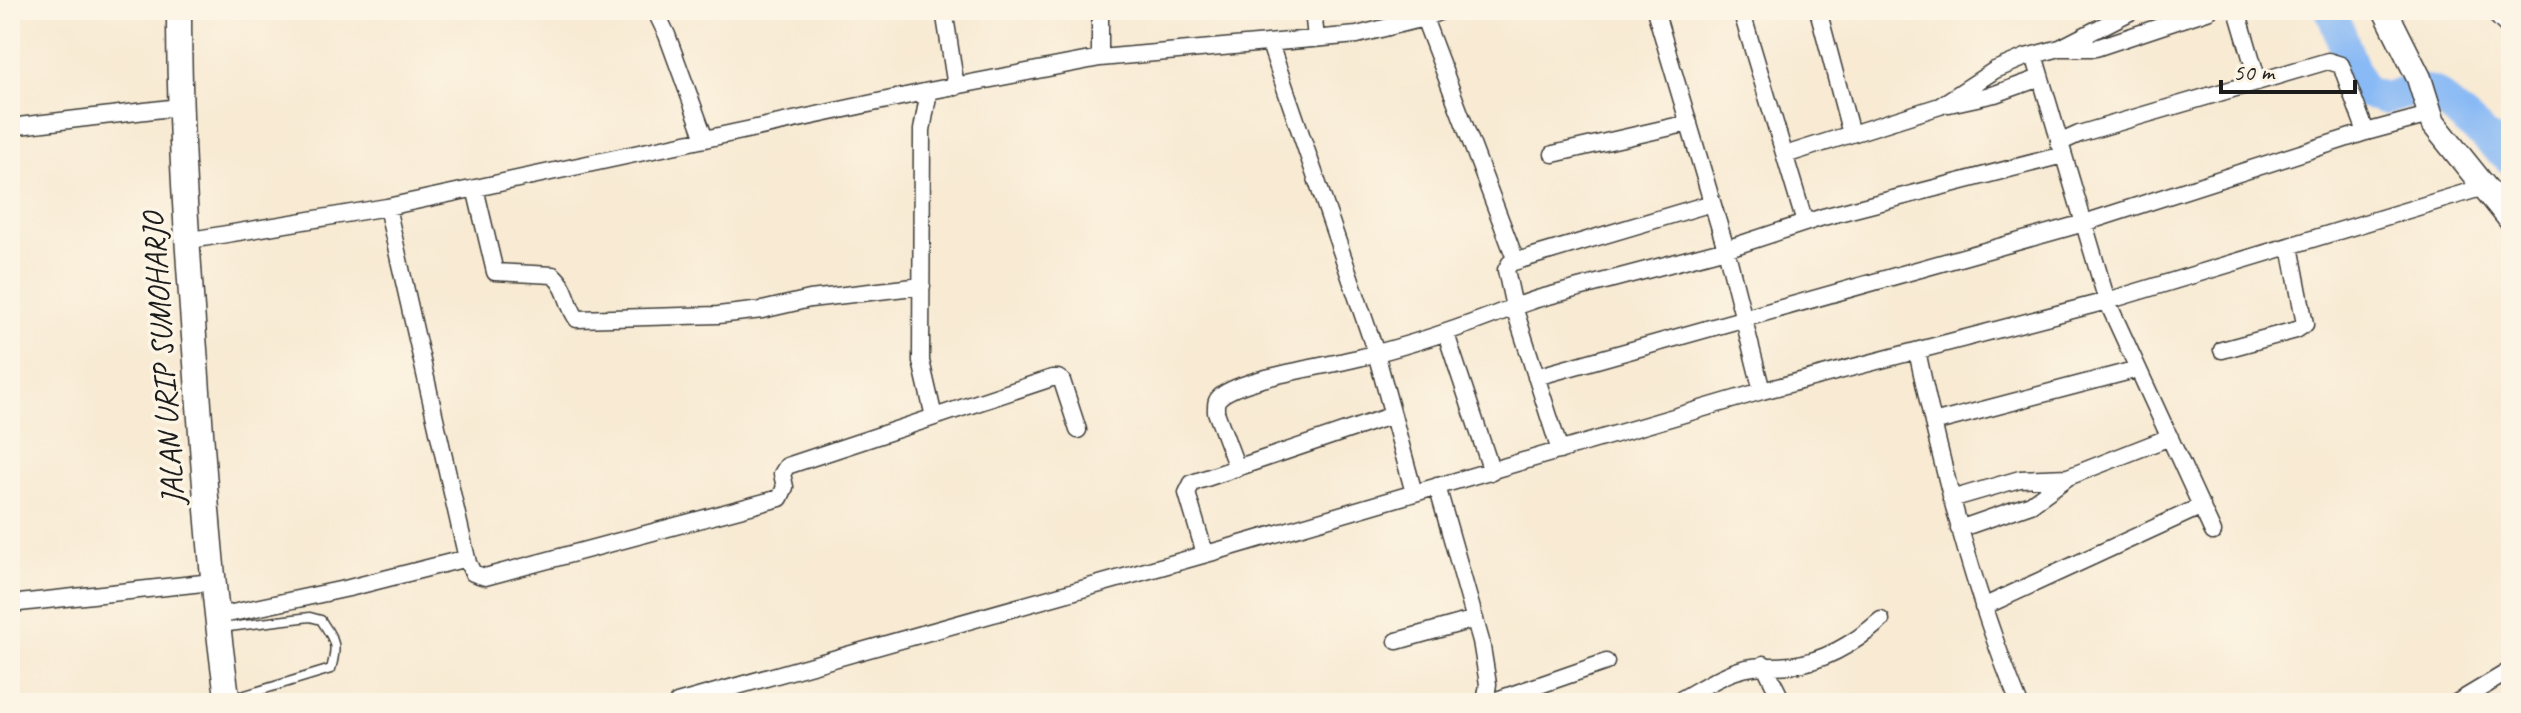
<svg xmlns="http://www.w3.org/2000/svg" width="2521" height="713" font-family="Caveat,sans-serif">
<rect width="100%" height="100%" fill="#fcf5e5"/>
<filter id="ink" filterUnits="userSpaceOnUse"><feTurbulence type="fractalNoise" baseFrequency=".0125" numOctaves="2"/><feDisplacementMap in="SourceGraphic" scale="16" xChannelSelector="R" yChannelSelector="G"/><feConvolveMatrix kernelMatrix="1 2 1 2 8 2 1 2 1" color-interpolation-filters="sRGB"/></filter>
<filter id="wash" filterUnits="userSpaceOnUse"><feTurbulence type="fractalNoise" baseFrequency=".006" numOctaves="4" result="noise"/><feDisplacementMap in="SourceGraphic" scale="32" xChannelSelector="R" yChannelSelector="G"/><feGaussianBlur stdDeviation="1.8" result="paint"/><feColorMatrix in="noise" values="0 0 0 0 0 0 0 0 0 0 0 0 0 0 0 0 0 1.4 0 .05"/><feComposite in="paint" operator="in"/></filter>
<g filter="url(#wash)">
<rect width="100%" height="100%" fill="#f8ead3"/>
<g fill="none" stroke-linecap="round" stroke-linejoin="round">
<path stroke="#89baf5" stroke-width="32" d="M2331,10l31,81 24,8 28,-9 19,2 78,67"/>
</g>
</g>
<g filter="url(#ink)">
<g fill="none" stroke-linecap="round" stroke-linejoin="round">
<g stroke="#3d3b37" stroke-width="11">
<path id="lane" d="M221,628l89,-11 11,3c14,21 17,24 10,49l-99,30"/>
</g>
<g stroke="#3d3b37" stroke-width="19">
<path id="street" d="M655,10l12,25 38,104
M944,10l12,77
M1313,10l3,29
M1655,10l71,239 36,142
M1741,10l64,213
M1818,10l33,124
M2237,10l21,71
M2491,10l20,20
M1424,18l92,243
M1270,44l106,309 38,140
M2062,48h34l114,-38
M2034,55l73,246 106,231
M1100,58v-48
M929,91l-7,39 -1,231 13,56
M1949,104l46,-10 45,-16
M10,127l169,-20
M2059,143l20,-9 249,-73 13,4 25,67 63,-17
M1553,154l136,-31
M1785,155l155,-49 55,-36 31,-13 34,-9 74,-38
M475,188l20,84 58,3c16,14 13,29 24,44l141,-4 44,-5 48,-11 112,-13
M387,207l81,356 5,10 12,4 295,-79 5,-11 -3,-13 5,-8 265,-88h6l4,3 16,49
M185,241l202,-34 542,-116 171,-33 257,-23 67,-17 20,-8
M1446,334l46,138
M2222,350l74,-20 9,-6 -15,-78
M1917,351c26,120 55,238 102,352
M1536,377l548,-154 282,-91
M1933,423l205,-54
M1560,451l-46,-144 23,-8 189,-50 97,-32 240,-62
M1237,468l-21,-56c0,-7 -1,-11 5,-16 24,-19 108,-30 141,-39 52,-13 102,-30 152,-50l-8,-37 4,-7 202,-60
M1437,486l44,155 7,43 -3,19
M1951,499l69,-20 48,-2 102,-40
M1959,529l72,-25 37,-27
M1205,554l-18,-61 5,-10 201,-68
M10,604l202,-22
M1983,607l219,-101
M218,616l131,-28 118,-30
M1397,641l78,-22
M1764,664l19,39
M677,703l547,-154 538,-158 345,-90 377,-114
M1488,703l118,-41
M1674,703c21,-10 40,-25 62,-32 19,-7 36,-4 56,-6 33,-4 64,-23 89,-45
M2456,703l55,-33"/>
</g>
<g stroke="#3d3b37" stroke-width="27">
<path id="secondary" d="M179,10c0,118 8,235 17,353 8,114 16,227 32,340
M2385,10l34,68 14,45 78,97"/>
</g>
<use href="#lane" stroke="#fff" stroke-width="8"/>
<use href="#street" stroke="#fff" stroke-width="16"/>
<use href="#secondary" stroke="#fff" stroke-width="24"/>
</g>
</g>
<g text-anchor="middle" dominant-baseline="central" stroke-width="7" stroke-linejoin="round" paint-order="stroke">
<g font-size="32" fill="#1c1c1c" stroke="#fcf5e5">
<text transform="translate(163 359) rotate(-94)">JALAN URIP SUMOHARJO</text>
</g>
</g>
<rect width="2521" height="713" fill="none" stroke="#fcf5e5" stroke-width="40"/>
<path d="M2221 80v12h134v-12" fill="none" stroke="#1c1c1c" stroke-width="4"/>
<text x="2233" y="80" font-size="24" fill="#1c1c1c" stroke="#fcf5e5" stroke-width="6" paint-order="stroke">50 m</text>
</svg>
